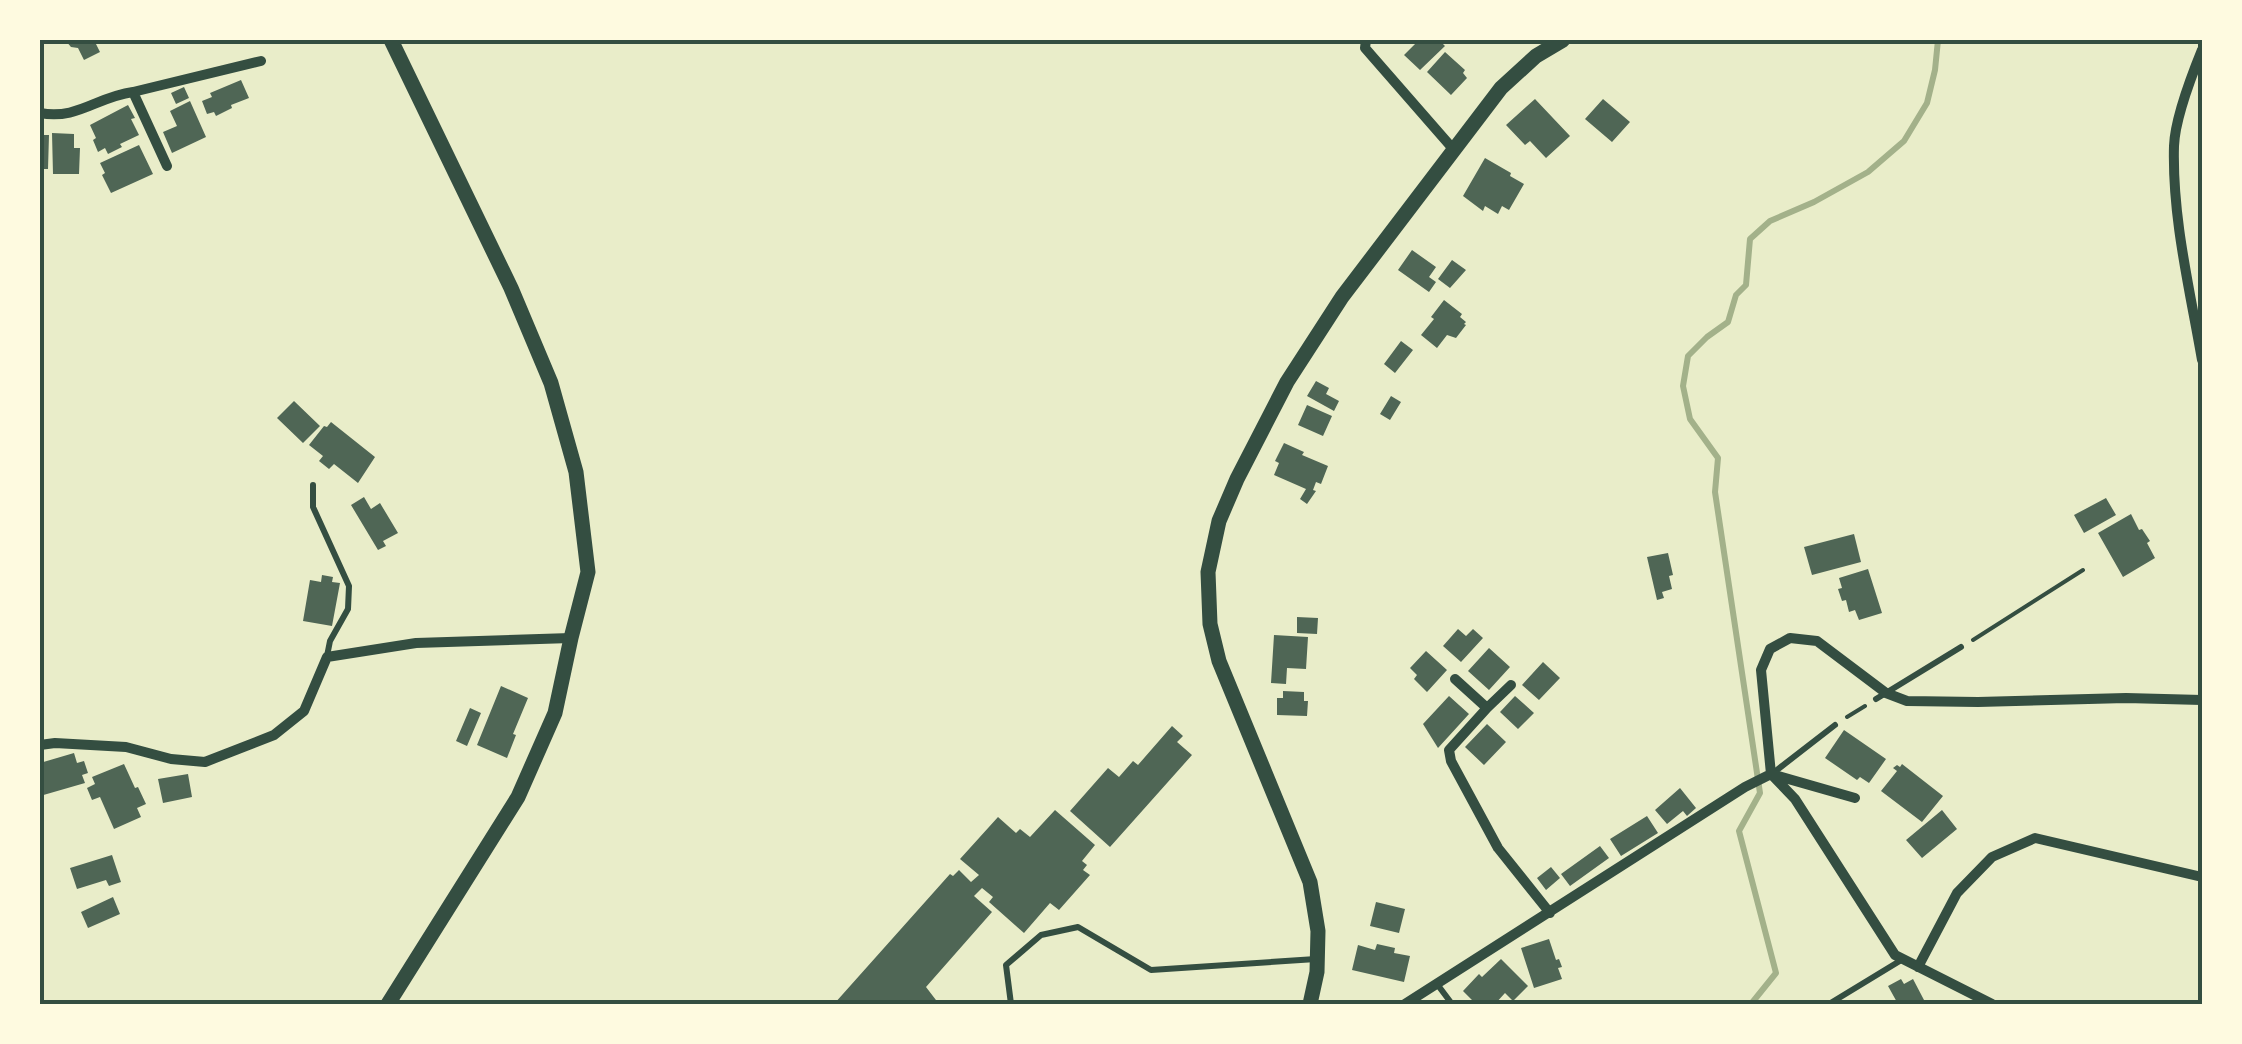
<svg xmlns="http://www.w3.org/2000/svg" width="2242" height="1044" font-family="'Archivo Narrow',sans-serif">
<rect width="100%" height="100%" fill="#e9edc9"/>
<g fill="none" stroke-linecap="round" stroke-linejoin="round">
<path stroke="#a3b18a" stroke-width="6" d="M1751,1004l25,-31 -37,-142 21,-38 -45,-301 3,-34 -28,-39 -7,-33 5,-30 19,-19 21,-15 8,-27 10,-10 4,-46 20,-18 44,-19 54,-30 36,-31 23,-38 8,-33 3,-30"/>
</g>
<path fill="#4f6655" d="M65,40h29l6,12 -16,8 -6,-12 -7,-1z
M1419,40h20l6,6 -25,24 -16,-15z
M1445,52l20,18 -2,3 4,5 -16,17 -24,-23z
M241,80l8,18 -18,7 1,3 -16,8 -2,-4 -7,2 -5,-13 10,-4 -2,-4z
M184,87l5,11 -13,6 -5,-11z
M1535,99l35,37 -24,22 -16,-17 -5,4 -19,-20z
M1603,99l27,23 -18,20 -27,-23z
M190,101l16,36 -34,16 -9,-21 14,-6 -7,-15z
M128,105l7,13 -4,1 8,16 -19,9 2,3 -14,7 -3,-6 -7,4 -5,-12 3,-2 -6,-13z
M52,133l22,1v14h6l-1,26h-26z
M40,135h9l-1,34h-8z
M139,145l14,29 -42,19 -9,-18 3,-2 -5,-10z
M1485,158l26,15 -1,3 14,8 -15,26 -7,-4 -4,8 -13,-8 -2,5 -20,-15z
M1412,250l24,17 -7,10 7,5 -7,10 -31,-22z
M1452,260l14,10 -16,18 -12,-9z
M1444,300l18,14 -2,3 6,5 -2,2 2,1 -10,13 -9,-3 -10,13 -16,-13 13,-16 -3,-2z
M1401,341l12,9 -18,23 -11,-9z
M1316,381l13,7 -3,6 13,7 -5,10 -27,-15z
M1391,396l10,6 -11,18 -10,-6z
M294,401l26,25 -17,17 -26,-25z
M1307,405l25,11 -9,20 -25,-11z
M331,422l44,35 -17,26 -24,-19 -5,5 -10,-8 4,-5 -14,-11 15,-19 3,1z
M1284,443l20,9 -2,3 26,11 -7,18 -5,-2 -3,8 3,1 -9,13 -7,-5 6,-10 -32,-14 5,-12 -4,-2z
M364,497l7,12 9,-6 18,30 -15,8 3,5 -8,4 -27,-45z
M2106,498l10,17 -32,18 -10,-18z
M2131,514l8,16 3,-1 8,12 -3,2 8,15 -32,19 -25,-44z
M1854,534l7,28 -49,13 -8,-28z
M1668,553l5,22 -4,1 3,13 -10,3 2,6 -7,2 -10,-43z
M1868,569l14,44 -23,7 -4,-10 -6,2 -3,-12 -4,1 -4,-12 4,-1 -3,-10z
M322,575l11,2 -1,5 8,1 -8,43 -29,-5 7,-41 11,2z
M1297,617l21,1 -1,16 -20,-1z
M1458,629l8,7 7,-7 10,9 -22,24 -18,-16z
M1274,635l34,2 -2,32 -19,-1 -1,16 -15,-1z
M1489,648l21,19 -21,23 -21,-19z
M1426,651l21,19 -20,22 -13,-13 3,-4 -7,-7z
M1543,662l17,16 -21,22 -17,-15z
M501,686l27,12 -15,36 3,1 -9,23 -30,-13z
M1283,691l21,1v9h4l-1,15 -30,-1v-17h6z
M1449,696l20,18 -31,34 -15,-24z
M1515,696l19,17 -16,16 -18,-17z
M470,708l11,5 -14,33 -11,-5z
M1487,724l19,18 -22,23 -19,-18z
M1172,726l11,10 -6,6 15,13 -82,92 -40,-36 38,-43 11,9 14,-16 5,4z
M1844,730l42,29 -17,24 -9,-6 -3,3 -32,-22z
M74,753l3,10 7,-2 4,12 -6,2 3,8 -45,13v-33z
M124,764l11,24 3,-1 8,17 -9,4 4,9 -27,12 -14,-32 -8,3 -5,-12 8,-4 -3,-7z
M1902,764l41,32 -21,26 -41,-31 16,-20 -4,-3 4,-3 3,2z
M188,774l4,23 -29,6 -5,-24z
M1680,788l16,20 -9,8 -4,-5 -16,13 -12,-14z
M1055,810l40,35 -13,16 5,4 -4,5 7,5 -31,35 -9,-7 -26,30 -35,-31 4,-5 -11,-9 -8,8 18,16 -66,75 13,17h-105l116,-130 3,2 6,-6 12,12 8,-7 -19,-16 38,-42 18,16 4,-4 10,8z
M1942,810l15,19 -35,29 -16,-18z
M1647,816l11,17 -37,23 -11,-17z
M1600,846l9,12 -39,28 -9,-12z
M112,855l9,27 -12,4 -3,-6 -29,9 -7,-21z
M1551,867l9,11 -14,12 -9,-12z
M113,897l7,17 -32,14 -7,-16z
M1376,902l29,7 -6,24 -29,-7z
M1549,939l7,21 3,-1 3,8 -4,1 4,11 -28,9 -13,-40z
M1377,944l18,4 -1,5 16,3 -6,26 -52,-12 6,-25 17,5z
M1501,959l27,27 -15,15 -8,-8 -10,11h-19l-13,-13 16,-17 3,3z
M1901,979l3,5 9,-5 11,21 -6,4h-20l-10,-18z"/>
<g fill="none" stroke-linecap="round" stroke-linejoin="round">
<path stroke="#344e41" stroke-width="4" d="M1973,640l110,-70
M1847,717l18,-11"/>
<path stroke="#344e41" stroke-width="6" d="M313,485v22l36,79 -1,23 -18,32 -3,15
M1876,699l85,-52
M1773,773l62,-48
M1437,984l15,20
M1011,1004l-5,-39 35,-30 37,-8 73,43 165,-11
M1829,1004l74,-45"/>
<path stroke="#344e41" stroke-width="10" d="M1366,40l-1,8 89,102
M2202,50c-11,27 -27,68 -28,96 -2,72 16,144 28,214
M133,92l34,74
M40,113c38,7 56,-16 93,-21l128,-31
M1455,679l32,29 -38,42 2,11 47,87 52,65
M1487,708l24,-23
M40,745l15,-2 71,4 45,12 34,3 69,-27 30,-24 23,-54 89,-14 155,-5
M1918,967l39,-74 35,-36 43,-19 167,39
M1405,1004l340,-217 26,-13 84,24
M1992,1004l-97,-49 -100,-156 -24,-25 -10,-104 9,-21 20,-11 27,3 69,52 21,8 71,1 148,-4 76,2"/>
<path stroke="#344e41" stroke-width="15" d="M388,1004l130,-207 37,-84 16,-75 17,-66 -12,-100 -25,-89 -40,-95 -120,-248
M1310,1004l7,-32 1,-41 -8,-49 -91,-221 -9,-37 -2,-52 11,-51 18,-42 50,-97 55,-85 159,-209 35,-32 27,-16"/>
</g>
<rect width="2242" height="1044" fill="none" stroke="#fefae0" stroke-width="85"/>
<rect x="42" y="42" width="2158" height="960" fill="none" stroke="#344e41" stroke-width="4"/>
</svg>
